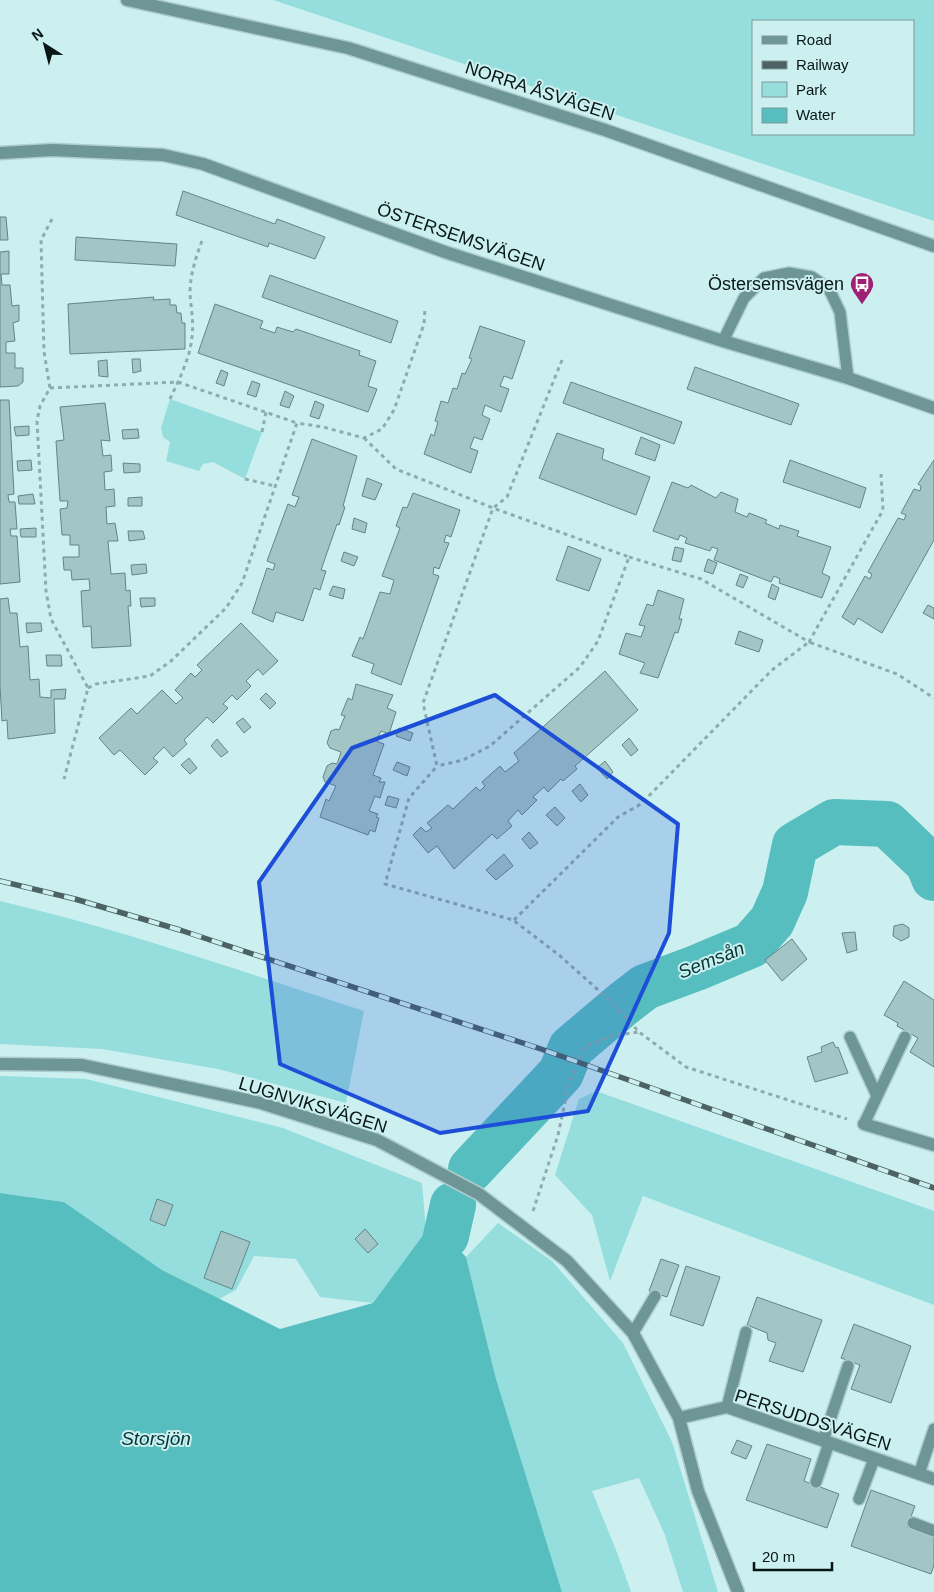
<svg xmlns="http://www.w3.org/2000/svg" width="934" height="1592" font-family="Helvetica,sans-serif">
<rect width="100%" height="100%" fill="#ccf0f0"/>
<path fill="#96dddd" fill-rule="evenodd" d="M273,0h661v221zM753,21h160v113h-160z
M170,399l92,33 -17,47 -32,-17 -10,2 -4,7 -33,-10 4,-19 -7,-5 -2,-9z
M0,901c124,29 244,71 364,110l-18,92 -128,-34 -116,-20 -102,-5z
M0,1076l86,3 197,49 139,55 4,48 -53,72 -53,-6 -24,-38 -42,-3 -18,34 -17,9 -57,-29 -98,-68 -64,-9z
M596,1091l338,120v94l-291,-109 -33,85 -18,-66 -37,-40 24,-76z
M498,1223l54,38 71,82 49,99 46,150h-35l-18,-57 -26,-57 -47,13 26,64 13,37h-69l-66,-213 -30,-122z"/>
<path fill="#56bebe" d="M0,1193l64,9 98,68 118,59 93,-26 53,-72 20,5 20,21 30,122 66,213h-562z"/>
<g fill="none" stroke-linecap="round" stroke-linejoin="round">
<path stroke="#56bebe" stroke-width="46" d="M471,1169l90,-96 10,-25 52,-44 22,-17 51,-19 55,-23 21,-24 13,-29 10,-47 39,-23 53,2 41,39 6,15
M446,1236l7,-31"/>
</g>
<path fill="#a2c5c5" stroke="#648585" d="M183,191l92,33 2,-5 48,18 -10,22 -46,-16 -1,4 -92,-32z
M0,217h6l2,23h-8z
M76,237l101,7 -2,22 -100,-6z
M9,251v23h-8l1,11h8l2,21 7,-1v16l-6,2 2,18 -9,1v11h9v15h8v14l-5,4 -18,1v-135z
M270,275l128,46 -7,22 -129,-46z
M154,297l-1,3 17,-1v6h6l1,8h4l1,10h3v26l-115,5 -2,-50z
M215,304l48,17 -3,7 15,5 2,-6 16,5 3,-3 64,22 -1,4 17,6 -8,25 9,3 -9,23 -170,-59z
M480,326l45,15 -13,38 -8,-3 -4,10 9,3 -8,23 -16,-7 -3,10 8,4 -8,21 -8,-3 -4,11 8,3 -7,22 -47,-19 7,-20 3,2 4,-14 -3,-1 6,-20 7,2 5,-15 4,1 5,-16 3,1 7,-15 -3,-1z
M132,359h8l1,12 -8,2z
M107,360l1,17 -9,-1 -1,-15z
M695,367l104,37 -8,21 -104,-36z
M221,370l7,3 -4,13 -8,-3z
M252,381l8,3 -4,13 -9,-3z
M571,382l111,40 -8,22 -111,-41z
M285,391l9,5 -5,12 -9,-3z
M0,400h9l5,94 -6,1 1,7h6l2,27h-7l1,7h6l3,46 -20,2z
M315,401l9,4 -5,14 -9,-3z
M105,403l5,38 -9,-1 2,16 8,-1 1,16 -8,1 1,18 9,-1 1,17 -9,1 1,17 8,-1 3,18h-10l3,33 14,-1 1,18 4,-1 1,16h-3l3,40 -39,2 -1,-22 -8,1 -2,-36 9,-1 -1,-11 -17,1 -1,-10h-7l-1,-13h16v-12h-9v-10h-8l-2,-26 7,-1 1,-7h-8l-4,-60 8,-1 -4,-33z
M29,426v9l-13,1 -2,-9z
M138,429l1,9 -16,1 -1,-9z
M557,433l47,16 -2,10 48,18 -14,38 -97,-37z
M641,437l19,8 -5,16 -20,-7z
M312,439l45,17 -14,50 2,1 -6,18 -2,-1 -16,46 5,1 -6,19 -6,-2 -11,33 -27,-9 -3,10 -21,-9 15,-45 6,2 2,-6 -8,-3 21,-57 7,3 4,-10 -7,-2z
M31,460l1,10 -14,1 -1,-10z
M790,460l76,28 -6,20 -77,-26z
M934,460v80l-52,93 -24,-15 -4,7 -12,-8 23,-41 5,3 2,-5 -4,-2 30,-54 6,2 2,-5 -5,-2 13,-24 6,2 1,-5 -3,-2z
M123,463l17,1v8l-16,1z
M367,478l15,6 -7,16 -13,-4z
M672,482l16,6 3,-3 25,13 5,-6 17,7 -3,13 12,5 2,-4 18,7 -2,3 14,6 1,-4 19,6 -2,5 34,11 -9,26 8,4 -8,21 -43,-15 1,-4 -6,-3 -3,6 -57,-22 4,-11 -6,-2 -2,4 -25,-8 2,-5 -7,-3 -2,5 -25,-9z
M413,493l47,17 -9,27 -5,-2 -2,7 5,1 -10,26 -5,-2 -1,7 6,2 -38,109 -30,-12 3,-9 -22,-8 8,-19 3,2 17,-47 10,2 4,-14 -12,-4 18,-48 -4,-2 7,-19 4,1z
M33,494l2,10h-16l-1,-8z
M142,497v9h-14v-8z
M354,518l13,5 -2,10 -13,-4z
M36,528v9h-15l-1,-8z
M128,531h15l2,8 -16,2z
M568,546l33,13 -12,32 -33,-11z
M675,547l9,2 -3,13 -9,-2z
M344,552l14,5 -4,9 -13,-5z
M708,559l9,4 -4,11 -9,-3z
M146,564l1,9 -15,2 -1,-10z
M740,574l8,3 -5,11 -7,-3z
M772,584l7,4 -4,12 -7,-3z
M333,586l12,3 -2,10 -14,-4z
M658,590l26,9 -5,20h3l-4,14 -3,-1 -17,46 -18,-5 5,-10 -26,-9 7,-21 15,4 4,-11 -6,-1 8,-21 6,2z
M8,598l2,15h7l3,34 8,-1 2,34 9,-1 1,18 11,1v-8l15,-1 -1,10h-11l1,34 -47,6 -1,-19 -5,1 -2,-35v-87z
M140,598h15v8l-14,1z
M928,605l6,3v11l-11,-6z
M26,623h15l1,8 -15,2z
M241,623l37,38 -15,14 -5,-6 -12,12 5,5 -14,14 -5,-5 -9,9 5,4 -15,15 -6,-6 -23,23 3,4 -14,13 -9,-10 -11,11 5,4 -13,13 -25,-25 -6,5 -15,-17 32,-30 6,6 25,-24 14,14 7,-6 -8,-8 16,-17 4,4 7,-7 -5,-5z
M739,631l24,9 -4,12 -24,-8z
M46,655h15l1,11h-15z
M605,671l33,39 -63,56 2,3 -14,12 -2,-2 -13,13 -4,-5 -11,10 4,3 -15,15 -4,-5 -10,11 4,5 -15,13 -5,-5 -38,35 -17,-23 -9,7 -15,-18 8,-8 5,5 6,-4 -5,-5 21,-18 5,4 23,-22 4,4 5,-5 -3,-4 18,-16 5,6 14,-11 -5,-8z
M356,684l37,11 -6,13 9,4 -7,22 -8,-3 -5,10 8,3 -11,31 8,3 -2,4h6l-5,16 -5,-2 -6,15 9,3 -2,3 3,1 -4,14 -5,-2 -2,5 -48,-18 6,-18 3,2 7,-15 -11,-4 -2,-5 4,-11 5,-3 5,1 4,-12 -11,-4 -3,-5 4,-12 5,-2 3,1 6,-14 -4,-1 7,-17 4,2z
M266,693l10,10 -6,6 -10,-10z
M243,718l8,9 -7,6 -8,-10z
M399,728l14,5 -3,8 -14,-5z
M629,738l9,12 -7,6 -9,-11z
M217,739l11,13 -7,5 -10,-11z
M189,758l8,10 -7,6 -9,-9z
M605,761l8,11 -6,7 -10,-11z
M397,762l13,5 -3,9 -14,-6z
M580,784l8,11 -7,7 -9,-11z
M388,796l11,3 -3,9 -11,-3z
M555,807l10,11 -8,8 -11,-11z
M529,832l9,11 -8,6 -8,-10z
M504,854l9,12 -17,14 -10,-10z
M903,924l6,4v9l-8,4 -8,-5 1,-10z
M855,932l2,18 -10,3 -5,-20z
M792,939l15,20 -25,22 -17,-21z
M904,981l30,19v67l-24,-15 8,-14 -21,-12 1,-3 -14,-8z
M833,1042l3,6 2,-1 10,26 -33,9 -8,-25 15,-5 -1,-5z
M157,1199l16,6 -8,21 -15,-6z
M365,1229l13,15 -10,9 -13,-14z
M221,1231l29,11 -18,47 -28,-11z
M661,1259l18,6 -12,32 -18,-6z
M686,1266l34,11 -17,49 -33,-11z
M757,1297l65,23 -19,52 -34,-11 7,-18 -8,-3 -1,-7 -20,-8z
M854,1324l57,22 -20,57 -40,-14 9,-24 -19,-7z
M737,1440l15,6 -6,13 -15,-6z
M767,1444l44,15 -7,22 35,13 -12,34 -81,-28z
M871,1490l44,16 -8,21 27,10v28l-3,9 -80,-28z"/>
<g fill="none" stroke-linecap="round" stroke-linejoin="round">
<g stroke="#adcdcd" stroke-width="14">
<path id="service" d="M723,341l21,-43 20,-20 25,-5 23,4 17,12 11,23 8,66
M850,1037l27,59
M864,1124l41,-87
M633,1333l22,-37
M727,1407l19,-75
M823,1441l25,-75
M919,1474l15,-45
M816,1482l13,-39
M859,1499l15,-40
M913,1523l21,8"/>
</g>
<g stroke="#adcdcd" stroke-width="15">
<path id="minor" d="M0,153l52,-3 111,5 40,9 242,88 278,89 125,37 86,30
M0,1064l82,1 179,38 116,37 102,54 88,67 66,72 46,85 19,73 40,101
M864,1124l70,21
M679,1418l48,-11 207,72"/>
</g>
<g stroke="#adcdcd" stroke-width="15">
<path id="tertiary" d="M127,0l221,48 257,82 329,116"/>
</g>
<path stroke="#8facac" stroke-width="3" stroke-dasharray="4 4" stroke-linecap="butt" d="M52,219l-11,21 3,112 6,36 -10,18 -3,15 9,170 5,28 37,69 -24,91
M562,360l-55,137 -14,11 -70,195 14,63 -28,32 -24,86 128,36 46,35 47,42 33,35 47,35 161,52
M50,388l128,-6 119,41
M170,399c9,-19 20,-41 22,-62 2,-14 -1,-29 -2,-43 0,-20 6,-37 13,-56
M262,432l4,-20
M364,438l32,31 97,39 136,49 -31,84 -18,26 -90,79 -27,14 -26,6
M245,479l30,7
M629,557l72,22 108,63 74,-132 -2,-36
M88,688l8,-4 54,-8 21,-15 55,-53 16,-25 55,-160 26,4 41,11 18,-9 12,-19 30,-86 1,-15
M514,920l104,-103 23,-13 131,-134 37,-28 88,32 37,24
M533,1211l25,-76 11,-52 15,-36 27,-11 28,-4"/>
<use href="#service" stroke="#6f9696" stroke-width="11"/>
<use href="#minor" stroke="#6f9696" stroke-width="12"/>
<use href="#tertiary" stroke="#6f9696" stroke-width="12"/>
<g stroke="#4d6262" stroke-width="5.5">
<path id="rail" d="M0,881l75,18 105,31 361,119 393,139"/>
</g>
<use href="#rail" stroke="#ccf0f0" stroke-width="4" stroke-dasharray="11" stroke-linecap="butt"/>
</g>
<path fill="#1d4ed8" fill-opacity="0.2" stroke="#1d4ed8" stroke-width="4" stroke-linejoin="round" d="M495,695l183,129 -9,109 -81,178 -148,22 -160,-69 -21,-182 93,-134z"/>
<defs>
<g id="bus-pin" transform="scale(1.25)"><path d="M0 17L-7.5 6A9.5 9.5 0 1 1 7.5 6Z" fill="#9f2074" stroke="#ccf0f0"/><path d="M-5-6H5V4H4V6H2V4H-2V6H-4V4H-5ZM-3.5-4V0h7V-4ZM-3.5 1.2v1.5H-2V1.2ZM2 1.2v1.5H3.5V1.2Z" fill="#fff"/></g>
</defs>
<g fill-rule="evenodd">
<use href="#bus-pin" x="862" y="284"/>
</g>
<g text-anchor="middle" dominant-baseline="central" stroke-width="4" stroke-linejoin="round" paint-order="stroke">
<g font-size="18" fill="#091616" stroke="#ccf0f0">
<text transform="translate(540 91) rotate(18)">NORRA ÅSVÄGEN</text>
<text transform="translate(461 237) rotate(19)">ÖSTERSEMSVÄGEN</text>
<text transform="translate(313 1105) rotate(17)">LUGNVIKSVÄGEN</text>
<text transform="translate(813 1420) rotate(18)">PERSUDDSVÄGEN</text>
</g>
<g font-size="18" fill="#091616" stroke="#ccf0f0" text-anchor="end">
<text x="844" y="284">Östersemsvägen</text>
</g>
<g font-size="19" font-style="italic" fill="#023637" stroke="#ccf0f0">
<text transform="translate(711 960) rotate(-22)">Semsån</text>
<text x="156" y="1438">Storsjön</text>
</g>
</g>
<rect x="752" y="20" width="162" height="115" fill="#ccf0f0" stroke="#7e9999"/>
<rect x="762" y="36" width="25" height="8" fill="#6f9696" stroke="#7e9999"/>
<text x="796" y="45" font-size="15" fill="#091616">Road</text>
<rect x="762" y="61" width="25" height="8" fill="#4d6262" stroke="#7e9999"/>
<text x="796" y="70" font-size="15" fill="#091616">Railway</text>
<rect x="762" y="82" width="25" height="15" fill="#96dddd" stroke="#7e9999"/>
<text x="796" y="95" font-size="15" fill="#091616">Park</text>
<rect x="762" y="108" width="25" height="15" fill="#56bebe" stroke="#7e9999"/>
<text x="796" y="120" font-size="15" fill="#091616">Water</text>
<g transform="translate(45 45) rotate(324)" stroke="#ccf0f0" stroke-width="4" paint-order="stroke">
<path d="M0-4L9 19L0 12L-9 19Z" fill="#091616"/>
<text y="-8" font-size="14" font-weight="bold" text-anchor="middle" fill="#091616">N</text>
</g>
<path d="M754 1562v8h78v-8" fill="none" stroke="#091616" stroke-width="2.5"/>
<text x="762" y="1562" font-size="15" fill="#091616" stroke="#ccf0f0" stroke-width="4" paint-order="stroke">20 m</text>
</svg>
